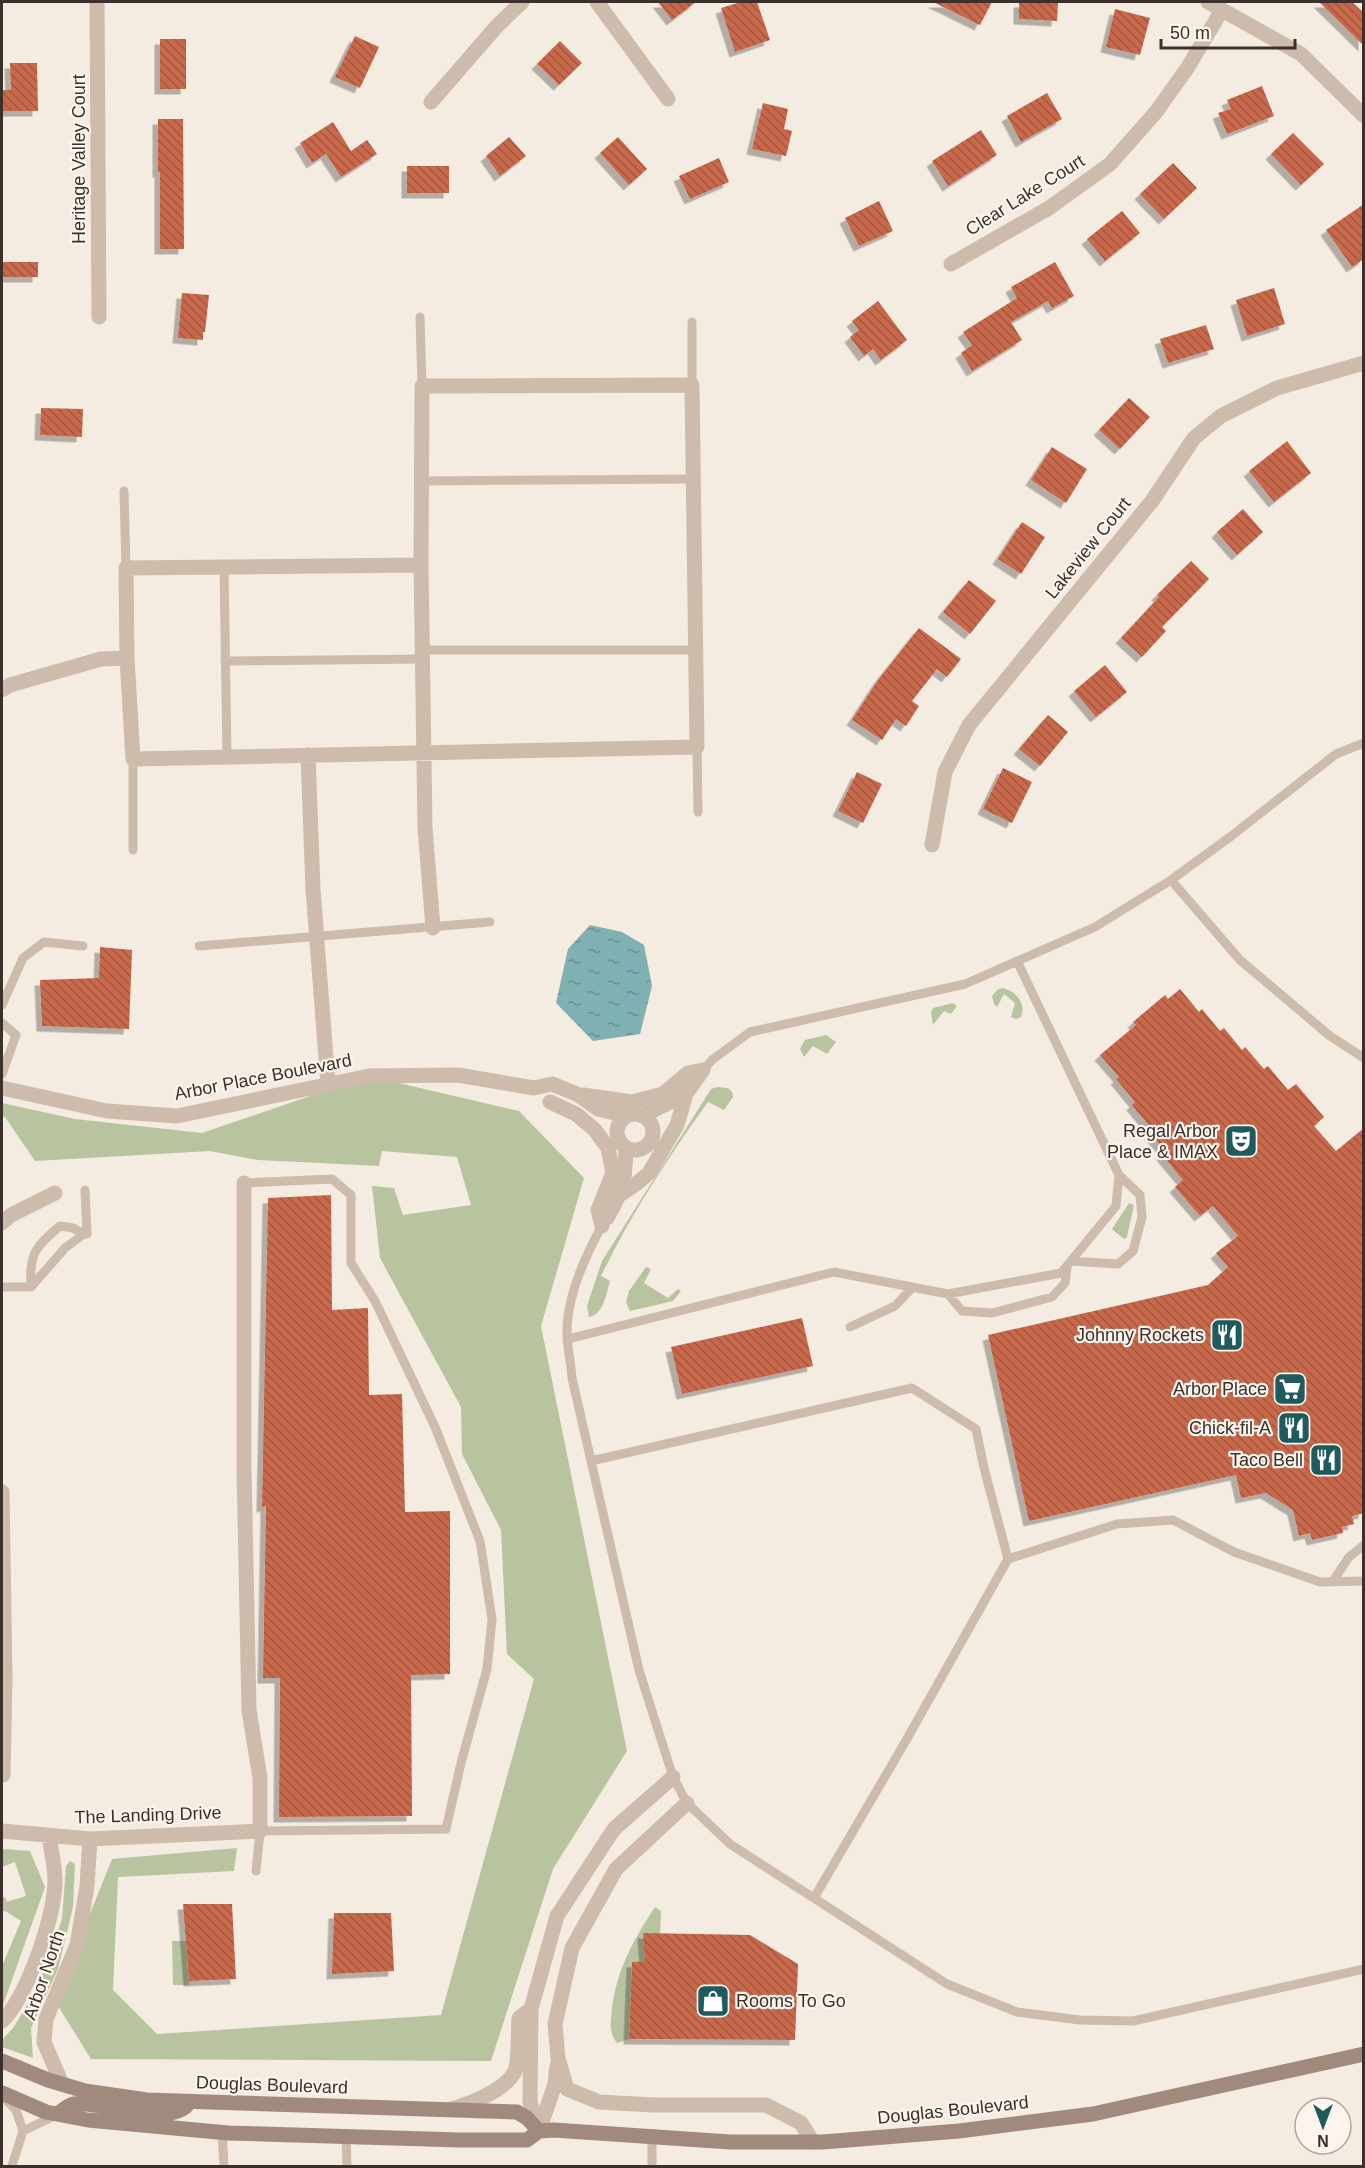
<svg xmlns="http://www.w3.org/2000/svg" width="1365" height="2168" font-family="Helvetica,sans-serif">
<defs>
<pattern id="water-ripples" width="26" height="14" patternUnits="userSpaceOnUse" patternTransform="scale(1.5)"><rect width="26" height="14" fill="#7fb0b2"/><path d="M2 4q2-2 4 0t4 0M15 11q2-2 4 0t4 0" fill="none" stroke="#699091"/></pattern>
<pattern id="building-back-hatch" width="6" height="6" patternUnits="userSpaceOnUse" patternTransform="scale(1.5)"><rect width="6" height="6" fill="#c8694b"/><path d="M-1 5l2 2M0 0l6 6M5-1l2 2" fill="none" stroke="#a4573f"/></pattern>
<filter id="shadow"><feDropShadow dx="-5.5" dy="5.5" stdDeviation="0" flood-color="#0004"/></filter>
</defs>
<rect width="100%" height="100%" fill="#f4ebe1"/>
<path fill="#b8c4a0" d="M1002,988c13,2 25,16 19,29l-5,2 -5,-2 4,-14 -11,-9 -7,13 -3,-3 -2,-8 5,-6z
M953,1003l4,3 -6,8 -7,-3 -11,14 -2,-13 2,-4z
M826,1035l10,7 -9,12 -14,-8 -9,11 -4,-8 5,-9z
M369,1076l150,35 65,67 -43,148 86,425 -74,118 -62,192 -400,-2 -36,-58 57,-142 125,-11 -3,23 -116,6 -5,113 44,44 284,-19 93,-336 -27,-25 -6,-124 -39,-76 -1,-47 -81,-149 -8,-72 22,2 9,27 68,-10 -14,-48 -75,-6 -3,15 -121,-6 -48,-9 -175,10 -30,-44h-3v-14l73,16 127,14z
M717,1087l11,1 4,4 1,5 -9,13 -16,-8c-39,54 -78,114 -107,174l9,5c-4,13 -6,33 -21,36l-2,-11 15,-45 109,-172z
M1129,1203l5,2 -7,32 -3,2 -12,-10z
M646,1267l5,2 -7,14 24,15 10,-9 3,2 -8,10 -43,10 -4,-9 3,-11z
M2,1849l28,2 15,36 -43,121v-42l19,-45 -19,-12 1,-6 23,-7 -11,-34 -13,5z
M70,1861l5,3 -2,43 -15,62 -27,59 2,30 -31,-11v-7l11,-12 24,-39 25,-70 4,-53z
M655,1907l6,4 -1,23 -15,27 -13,1 -3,77 -12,4c-9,-11 -6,-22 -5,-35 5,-39 22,-69 43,-101z
M172,1941h14l3,44h-16z"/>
<path fill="url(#water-ripples)" d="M590,925l32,7 22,13 8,41 -12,48 -47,7 -37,-38 12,-54z"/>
<path fill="url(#building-back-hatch)" filter="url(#shadow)" d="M658,2h38l-24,18z
M741,2h16l13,38 -35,12 -14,-44z
M933,2h59l-12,23z
M1019,2h39l-1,19 -38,-2z
M1319,2h33l12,11v33z
M1115,9l35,9 -10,37 -34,-8z
M355,36l24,11 -19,41 -25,-11z
M160,39h26v50h-26z
M560,41l22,22 -23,22 -22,-21z
M10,63h27l1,48h-36v-21h9z
M1262,86l12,30 -47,18 -9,-21 13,-4 -4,-9z
M1047,93l15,26 -41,23 -14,-26z
M763,103l25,6 -4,20 8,2 -6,25 -34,-7z
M158,119h25l1,130h-24v-77h-2z
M333,122l18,29 16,-11 10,14 -36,23 -15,-23 -14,9 -12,-20z
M981,130l16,25 -49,31 -16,-25z
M1293,133l31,31 -23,21 -30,-31z
M509,137l17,19 -26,20 -14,-20z
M618,137l29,32 -18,16 -29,-32z
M719,158l10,24 -39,17 -11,-23z
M1173,163l24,25 -33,31 -24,-25z
M407,166h42v27h-42z
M879,201l14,30 -34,15 -14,-28z
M1364,204v55l-12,8 -26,-37z
M1122,211l18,22 -35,28 -18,-22z
M2,262h36v15h-36z
M1055,262l19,34 -22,12 -4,-7 -37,21 11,18 -50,31 -11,-18 11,-8 -9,-13 54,-34 -6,-11z
M1274,288l11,36 -38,12 -11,-36z
M182,293l27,2 -4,37h-2v8l-25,-2z
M878,301l29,39 -26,20 -8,-11 -9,7 -14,-19 9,-7 -7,-9z
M1206,325l8,24 -46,14 -8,-24z
M1129,398l21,19 -30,32 -21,-19z
M41,408l42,1 -1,28 -42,-2z
M1287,441l24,32 -37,29 -25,-31z
M1052,447l35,22 -21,34 -35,-23z
M1243,509l20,23 -26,23 -20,-23z
M1022,522l23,15 -24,37 -23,-15z
M1191,561l18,18 -47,48 4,4 -24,26 -21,-19 38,-41 -2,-2z
M969,580l27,21 -26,33 -27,-22z
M919,628l42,31 -14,18 -10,-8 -25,32 7,5 -13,20 -10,-7 -14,21 -30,-20 26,-40z
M1105,665l22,27 -31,25 -22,-26z
M1048,715l20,17 -28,34 -21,-17z
M1003,768l29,14 -20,41 -29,-14z
M857,772l25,12 -19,39 -25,-12z
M100,947l32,3 -3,79 -87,-3 -2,-46 59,-2z
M1180,989l19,23 3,-3 18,22 4,-3 18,22 3,-3 19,22 4,-3 20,24 8,-6 28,33 -10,9 22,25 28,-23v385l-12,3 2,8 -12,3 1,6 -31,7 -2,-7 -11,3 -6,-26 -27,-17 -25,5 -5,-23 -207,46 -41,-186 220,-50 20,-18 -12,-14 22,-17 -25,-30 -13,10 -25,-29 8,-7 -21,-25 4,-3 -19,-22 3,-3 -18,-22 3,-3 -19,-23 3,-2 -19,-22 36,-30 -3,-3 32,-27 3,4z
M331,1195l1,115 36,-2 1,87 33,-1 3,118 45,-1v163l-39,1 1,141 -133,1 1,-139h-17l3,-172 -4,1 6,-309z
M802,1318l11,48 -131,28 -11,-47z
M183,1904h49l4,75 -47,2z
M334,1913h57l3,58 -62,3z
M643,1933l107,2 48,29 -3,76 -166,-1 3,-77 13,-1z"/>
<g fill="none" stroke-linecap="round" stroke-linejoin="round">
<path stroke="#cdbbac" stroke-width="9" d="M420,317l2,69
M692,322v63
M422,481l271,-2
M124,491l2,77
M224,567l3,190
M422,650h273
M225,661l197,-2
M697,747l1,65
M133,850v-91
M1171,880l69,80 90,76 34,22
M199,946l291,-24
M1017,961l102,214 21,20 2,22 -9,34 -15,13 -47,-3
M2,1005l21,-47 21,-16 39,4
M2,1023l14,12 -14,39
M703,1070l9,-10 38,-28 215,-48 130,-57 76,-47 59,-43 106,-83 28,-11
M244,1183l88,-4 19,16v68l24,38 60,126 45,114 12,78 -5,50 -26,94 -15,66 -186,2 -4,40
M85,1190l2,44
M604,1222c-18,32 -37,72 -37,110 0,15 4,31 5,46l67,292 34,107 14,26 43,41 217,140 70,28 63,8 53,1 231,-52
M60,1226l13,2 11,6 -19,14 -34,39c-2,-33 4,-40 29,-61z
M2,1287h29
M948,1294l14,17 30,2 60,-16 13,-14 2,-16
M850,1327l45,-21 17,-18
M568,1339l266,-67 114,22 113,-21 55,-67 3,-31
M591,1461l321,-73 64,41 8,39 24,91 109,-35 56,-4 61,32 86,30 44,-1
M1333,1581l16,-24 15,-12
M814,1898l90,-154 104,-185
M2,1901v6
M3,2097l13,13 7,21 31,-15
M222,2132l2,34
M346,2137l1,29
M12,2166l11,-35
M652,2166v-30"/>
<path stroke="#cdbbac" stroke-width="15" d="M97,2l2,315
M597,2l71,97
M1208,2l93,52 63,62
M431,102l66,-76 25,-24
M951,264l98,-56 61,-44 46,-52 32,-45 34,-57
M692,385l5,362 -564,12 -6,-101 -1,-90 295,-3 1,-179z
M421,565l4,262 8,101
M2,690l8,-5 91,-26 26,-1
M308,755l5,134 15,195
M932,845l13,-73 24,-47 183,-224 42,-63 27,-22 56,-28 87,-25
M2,1088l105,23 70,5 192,-40 89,-1 76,13 18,-4 25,10 21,15 28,7
M583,1095l49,7 31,-8 25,-21 15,-3
M550,1102l26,12 19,16 13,18 5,25 -15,37 4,16
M617 1132a18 18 0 1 1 36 0a18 18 0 1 1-36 0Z
M642,1116l44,-22
M621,1194l15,-10 13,-11 28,-48 9,-31 17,-24
M607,1218c17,-29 18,-37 19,-70
M2,1223l9,-8 44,-22
M2,1492l3,186 -2,97
M687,1803l-71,66 -44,79 -17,76 3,34 9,31 32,13 55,3h112l35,18 12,19
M2,1831l88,8 170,-8v-53l-11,-68 -5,-241v-286
M2,2021c25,-24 53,-105 53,-140 0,-15 -4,-31 -6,-45
M62,2084l-18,-42 2,-23 31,-74 10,-59 3,-47
M451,2109c19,-5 55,-19 64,-38 4,-9 3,-41 4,-53l12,-9
M539,2130l-9,-28 1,-93 26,-93 57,-87 59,-52
M539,2131l16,-47 2,-19"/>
<path stroke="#a18a7d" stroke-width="15" d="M2,2061l46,19 37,11 62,9 370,12 10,6 12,13
M2,2093l44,19 42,8 140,13 232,7h67l12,-9 15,-1 176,12h93l136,-11 134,-17 271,-60
M58,2114c5,-4 10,-9 16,-10 25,-4 96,24 114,0"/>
</g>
<defs>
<g id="theatre-square" transform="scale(1.725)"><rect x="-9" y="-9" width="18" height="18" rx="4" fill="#1f5a5e" stroke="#fbf5ee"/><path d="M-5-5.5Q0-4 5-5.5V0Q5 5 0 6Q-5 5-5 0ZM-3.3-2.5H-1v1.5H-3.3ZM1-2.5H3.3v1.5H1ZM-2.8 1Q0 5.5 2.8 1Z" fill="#fff"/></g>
<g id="restaurant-square" transform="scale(1.725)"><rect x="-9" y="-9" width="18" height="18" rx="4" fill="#1f5a5e" stroke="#fbf5ee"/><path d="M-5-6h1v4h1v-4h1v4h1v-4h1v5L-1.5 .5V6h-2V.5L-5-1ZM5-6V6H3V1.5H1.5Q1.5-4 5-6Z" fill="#fff"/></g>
<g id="supermarket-square" transform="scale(1.725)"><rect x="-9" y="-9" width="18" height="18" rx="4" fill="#1f5a5e" stroke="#fbf5ee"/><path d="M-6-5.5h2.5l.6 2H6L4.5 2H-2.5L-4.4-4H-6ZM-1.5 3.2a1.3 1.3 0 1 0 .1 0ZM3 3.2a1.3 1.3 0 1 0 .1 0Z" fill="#fff"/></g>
<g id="shop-square" transform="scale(1.725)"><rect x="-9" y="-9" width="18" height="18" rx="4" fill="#1f5a5e" stroke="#fbf5ee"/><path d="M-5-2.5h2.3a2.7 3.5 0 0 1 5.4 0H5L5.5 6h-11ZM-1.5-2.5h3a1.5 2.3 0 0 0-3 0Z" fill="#fff"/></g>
</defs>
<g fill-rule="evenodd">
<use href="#theatre-square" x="1241" y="1141"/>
<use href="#restaurant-square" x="1227" y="1335"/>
<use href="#supermarket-square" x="1290" y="1389"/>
<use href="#restaurant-square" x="1294" y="1428"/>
<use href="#restaurant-square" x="1326" y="1460"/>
<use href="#shop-square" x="713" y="2001"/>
</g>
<g text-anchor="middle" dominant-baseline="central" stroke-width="4.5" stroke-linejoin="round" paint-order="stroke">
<g font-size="18" fill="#3b302b" stroke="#fbf5ee">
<text transform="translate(79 159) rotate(-90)">Heritage Valley Court</text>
<text transform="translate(1025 195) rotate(-32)">Clear Lake Court</text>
<text transform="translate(1088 548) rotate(-51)">Lakeview Court</text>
<text transform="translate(263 1077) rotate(-11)">Arbor Place Boulevard</text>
<text transform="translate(148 1815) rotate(-2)">The Landing Drive</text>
<text transform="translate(44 1975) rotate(-71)">Arbor North</text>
<text transform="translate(272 2085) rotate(2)">Douglas Boulevard</text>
<text transform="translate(953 2110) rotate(-6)">Douglas Boulevard</text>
</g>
<g font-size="18" fill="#3b302b" stroke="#fbf5ee" text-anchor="end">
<text x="1218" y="1131">Regal Arbor<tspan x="1218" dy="21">Place &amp; IMAX</tspan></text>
<text x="1204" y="1335">Johnny Rockets</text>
<text x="1267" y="1389">Arbor Place</text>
<text x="1271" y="1428">Chick-fil-A</text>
<text x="1303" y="1460">Taco Bell</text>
<text x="736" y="2001" text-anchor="start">Rooms To Go</text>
</g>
</g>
<rect width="1365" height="2168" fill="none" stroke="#3b302b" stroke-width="6"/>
<g transform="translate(1323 2126) rotate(180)"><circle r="28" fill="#fbf5ee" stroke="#aea6a0" stroke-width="1.5"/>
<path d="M0-4.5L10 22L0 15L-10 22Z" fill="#1f5a5e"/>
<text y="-9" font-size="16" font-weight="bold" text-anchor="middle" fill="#3b302b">N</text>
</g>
<path d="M1161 39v9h134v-9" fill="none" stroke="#3b302b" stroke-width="3"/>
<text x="1170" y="39" font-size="18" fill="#3b302b" stroke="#fbf5ee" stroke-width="4.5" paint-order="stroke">50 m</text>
</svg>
